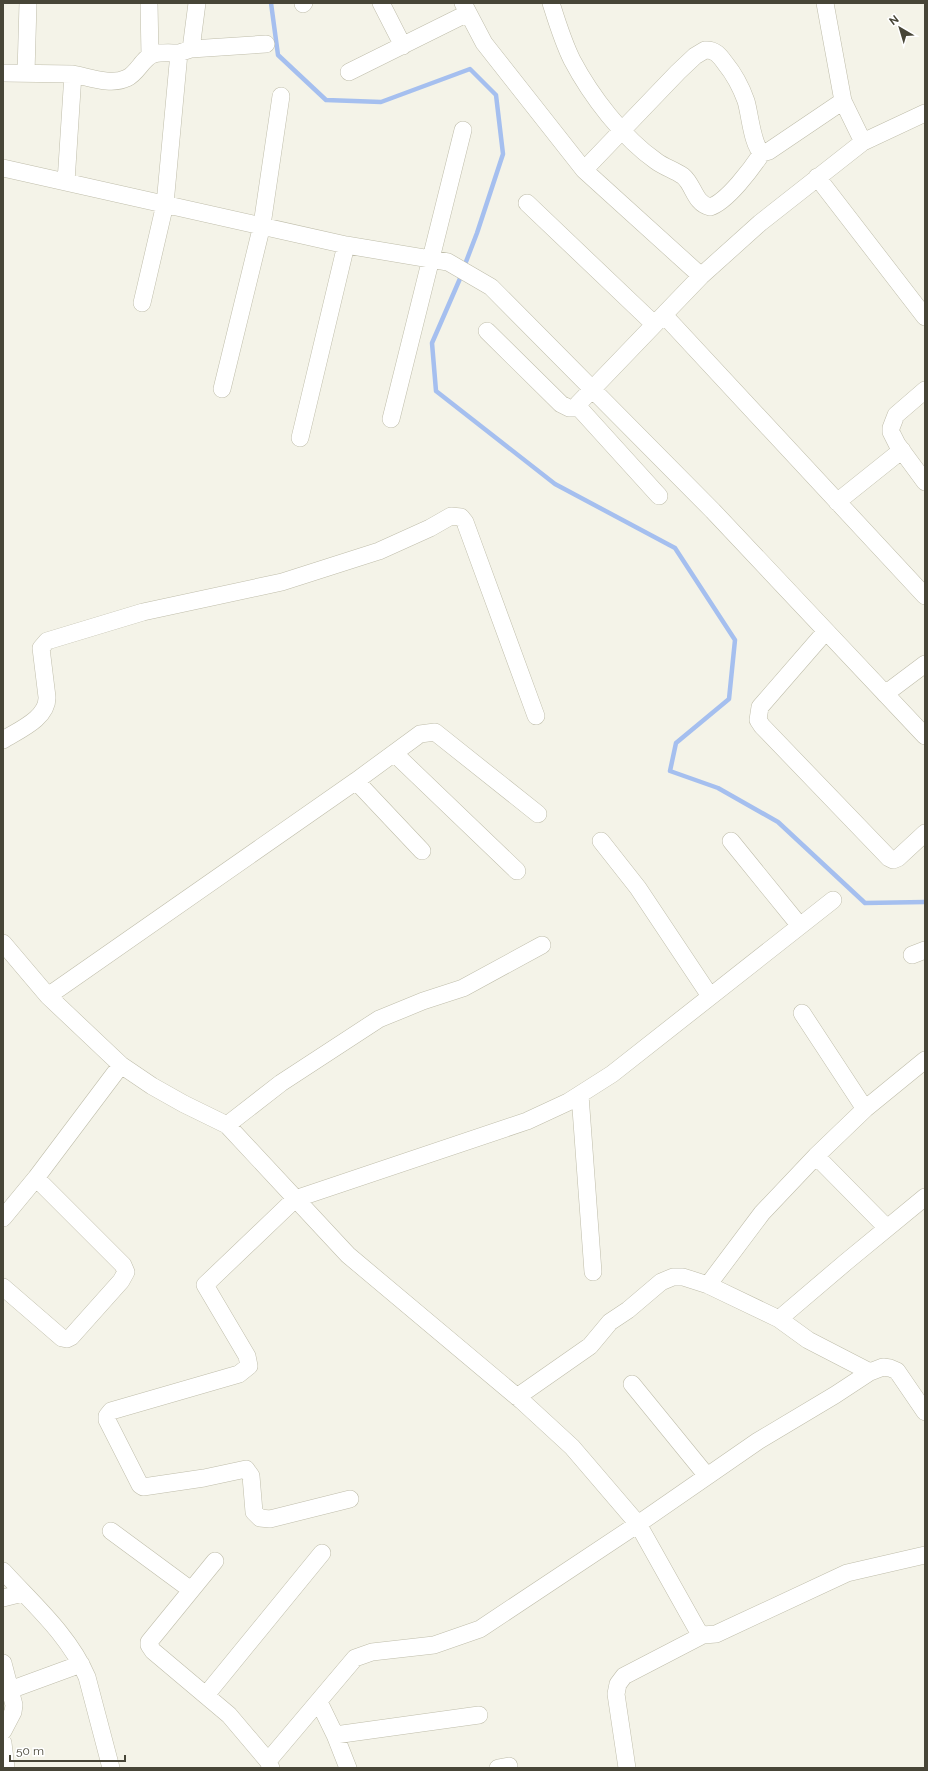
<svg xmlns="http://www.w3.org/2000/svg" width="928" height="1771" font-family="Raleway,sans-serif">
<rect width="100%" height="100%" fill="#f4f3e8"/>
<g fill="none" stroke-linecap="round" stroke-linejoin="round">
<path stroke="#a5bfef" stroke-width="4.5" d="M271,3l7,52 48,45 55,2 89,-33 26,26 7,59 -26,79 -13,34
M462,274l-30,69 4,48 119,93 120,64 60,92 -6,59 -53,44 -6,28 48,17 60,34 87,81 60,-1"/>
<g stroke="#bfbdaa" stroke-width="18">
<path id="minor" d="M149,3l1,53
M381,3l22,43
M463,3l21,40 100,127
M551,3c6,19 12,39 21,57 19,36 51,78 84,101 8,6 18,9 27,15 11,9 11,27 27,31 17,-5 42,-39 52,-54
M825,3l18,98 20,41
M303,4l1,-1
M191,49l75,-5
M349,72l119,-59
M3,73l70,1 -7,108
M26,73l2,-70
M73,74c16,3 38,12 54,4 11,-5 16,-21 27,-24 8,-2 17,-1 25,-1
M3,168l343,77 102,17 43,25 222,224 212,225
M817,177l108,140
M527,203l127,121
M701,276l-117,-106 94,-98 17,-16 10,-6c10,-1 15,6 20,13 9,11 16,24 21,38 4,13 6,44 16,52l7,-2 74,-50
M142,303l23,-99 14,-151 12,-4 6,-46
M664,315l261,281
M487,331l74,73 8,4h10
M222,389l40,-164 19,-129
M925,390l-29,25 -5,13v4l6,12 28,38
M391,419l72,-289
M300,438l46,-193
M659,496l-78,-86 -3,-6 123,-128 59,-53 103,-81 62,-29
M837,502l65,-52
M826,631l-66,76 -2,13 4,6 127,132 4,2 5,-2 27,-25
M885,694l40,-30
M3,740c16,-10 45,-22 44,-43l-6,-49 6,-7 96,-29 139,-30 97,-31 51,-23 21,-12 10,1 4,5 71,194
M394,753l123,118
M356,781l66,70
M601,841l37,47 72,108
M731,841l69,85
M3,943l45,53 73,69 31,21 32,18 43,21 121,130 174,146 50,46 66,77 60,107 5,4 13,-1 131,-61 78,-18
M912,955l13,-5
M48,996l308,-215 64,-47 15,-2 103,82
M802,1013l63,96
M580,1095l13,177
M227,1125l54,-42 98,-64 44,-18 40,-13 79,-43
M816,1156l71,72
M3,1218l33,-40 85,-113
M708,1285l54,-72 54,-57 49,-47 60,-49
M3,1287l59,51 5,1 4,-2 50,-56 5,-9 -3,-7 -87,-87
M779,1319l67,-57 79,-65
M632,1384l75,92
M517,1397l73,-51 20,-24 18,-12 33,-28 12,-5h10l25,8 71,34 29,21 62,32
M350,1499l-80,20 -10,-1 -6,-6 -3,-36 -5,-7 -42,9 -61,9 -3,-2 -33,-65v-4l4,-5 128,-37 10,-8 -2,-10 -42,-71 90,-86 232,-78 41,-19 44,-28 221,-174
M111,1531l80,59
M215,1561l-66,81v3l4,6 76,64 39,46 3,7
M3,1571c30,33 66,64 84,106l24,91
M3,1598l20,-5
M3,1663l11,42 -1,7 -10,19
M10,1690l71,-26
M206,1695l116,-142
M319,1702l16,33 13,33
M335,1735l144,-20
M3,1743l3,25
M268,1761l87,-103 17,-6 62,-7 46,-16 158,-105 120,-83 77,-46 35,-23 13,-5 7,1 7,3 28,41
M498,1768l11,-2
M627,1768l-11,-74 2,-10 6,-8 79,-41"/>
</g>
<use href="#minor" stroke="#fff" stroke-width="17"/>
</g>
<rect width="928" height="1771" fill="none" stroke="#474537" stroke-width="8"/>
<g transform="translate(900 28) rotate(322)" stroke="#ffffff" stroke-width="3" paint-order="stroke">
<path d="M0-3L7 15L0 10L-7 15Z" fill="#474537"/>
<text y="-6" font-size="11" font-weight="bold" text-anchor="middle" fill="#474537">N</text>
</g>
<path d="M10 1755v6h115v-6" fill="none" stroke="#474537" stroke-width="2"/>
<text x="16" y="1755" font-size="12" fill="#474537" stroke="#ffffff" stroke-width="3" paint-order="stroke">50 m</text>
</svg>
